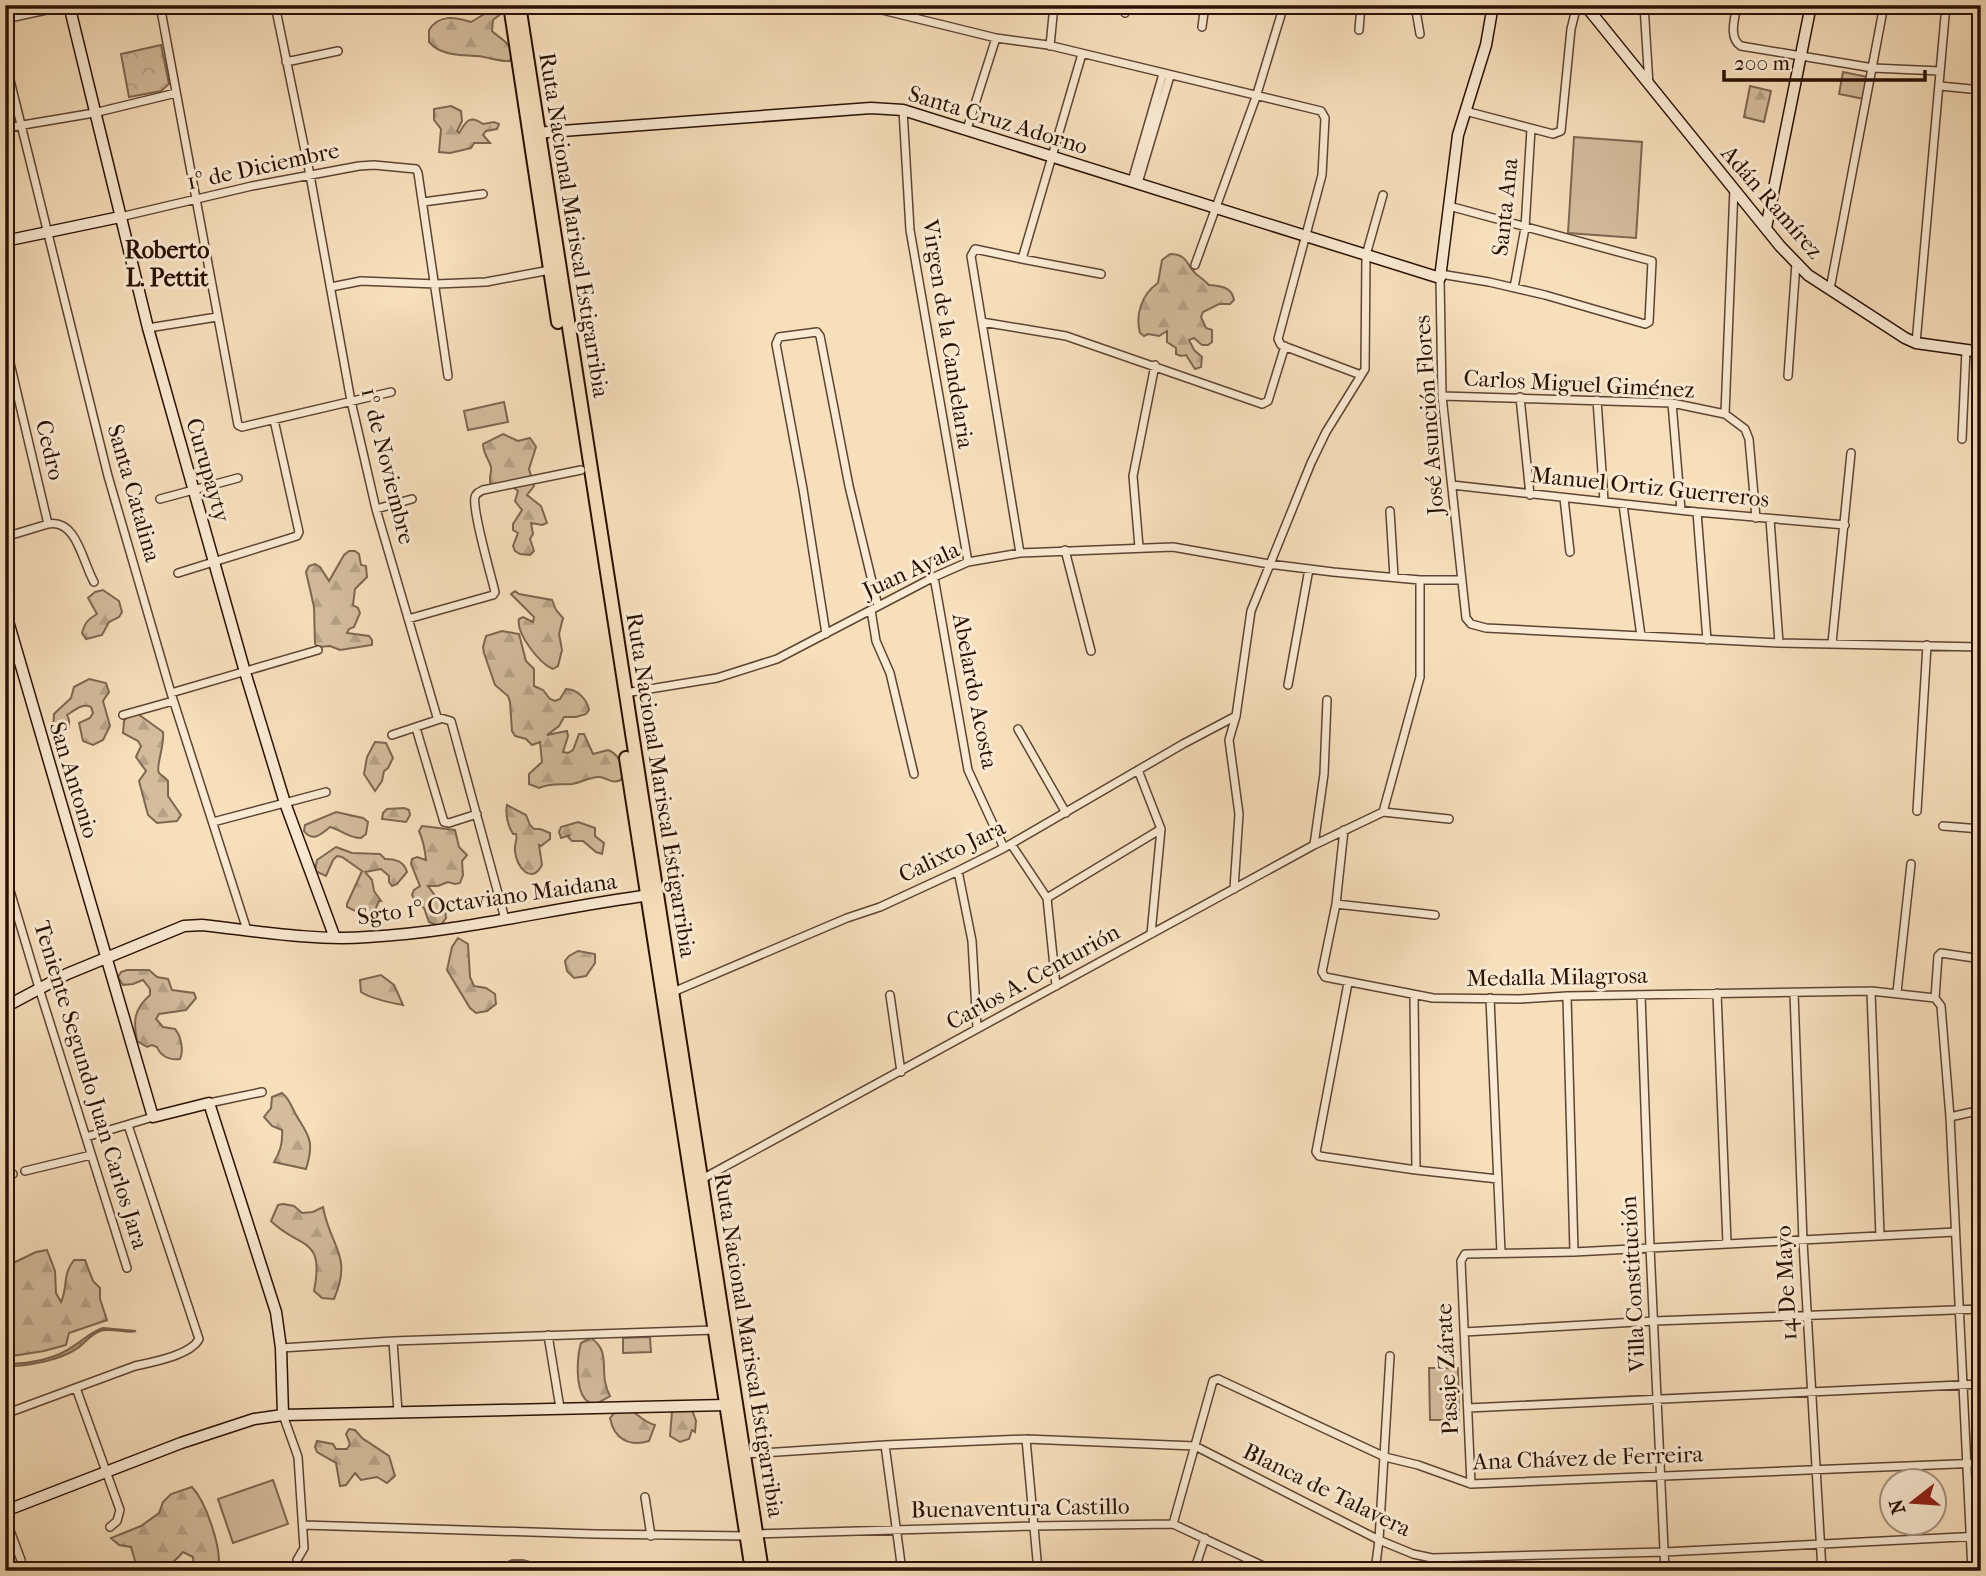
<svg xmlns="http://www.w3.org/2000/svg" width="1986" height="1576" font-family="'IM FELL French Canon',serif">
<defs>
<pattern id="forest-firs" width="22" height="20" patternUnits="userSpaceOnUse" patternTransform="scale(1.75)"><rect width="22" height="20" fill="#d4bc9d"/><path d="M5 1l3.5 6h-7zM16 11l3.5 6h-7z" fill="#b6a186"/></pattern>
<pattern id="park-crowns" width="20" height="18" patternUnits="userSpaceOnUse" patternTransform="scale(1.75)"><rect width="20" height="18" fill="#d4bc9d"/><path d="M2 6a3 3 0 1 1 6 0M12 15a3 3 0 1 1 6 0" fill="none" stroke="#b6a186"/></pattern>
<pattern id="water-ripples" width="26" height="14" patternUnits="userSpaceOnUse" patternTransform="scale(1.75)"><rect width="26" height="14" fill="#b1997d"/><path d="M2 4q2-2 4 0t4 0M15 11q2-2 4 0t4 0" fill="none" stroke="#907b64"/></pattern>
</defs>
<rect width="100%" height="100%" fill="#f7dfbc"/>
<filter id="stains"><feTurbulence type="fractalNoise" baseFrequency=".00286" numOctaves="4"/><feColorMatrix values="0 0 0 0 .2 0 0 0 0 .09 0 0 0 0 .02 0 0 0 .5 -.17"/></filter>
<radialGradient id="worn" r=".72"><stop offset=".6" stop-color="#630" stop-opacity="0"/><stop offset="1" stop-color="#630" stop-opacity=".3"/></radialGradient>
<path fill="url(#forest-firs)" stroke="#7f6650" stroke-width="2" d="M497,6l4,2 1,5 -9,7 -1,11c9,9 25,14 18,30 -12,1 -21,-4 -33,-5 -16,-1 -36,0 -48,-14v-12c10,-16 26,-13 42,-8l20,-12v-3z
M1750,86l21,5 -7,31 -20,-5z
M451,106l10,5 1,10 -5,10 2,2c7,-11 10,-19 24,-9l11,-2 5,2 -2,5 -11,2 -3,4 7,8h-16l-3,5 -21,5 -11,-1 2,-23 -7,-9v-11z
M1170,254c18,0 16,11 26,20 5,4 8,6 13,11 12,1 23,2 25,15l-4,4h-11l-16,8 -2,5 5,11 6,2v12l-4,3h-6l-8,-7 -5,2 5,10 8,7 -1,10 -6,2 -9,-14 -5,1 -5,-2v-6l-9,-6v-11l-8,5 -11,-2 -4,2 -4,-3c-5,-19 2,-39 18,-50l4,-23z
M503,434l15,7 12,-3 6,9 -7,22 5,17 -7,9 14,11 6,17 -5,2 -11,-2 2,11 -3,5 4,12 -4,4 -10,-1 -5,-3 -2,-5 5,-13 -5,-3v-6l9,-14 -7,-9 3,-10 -5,-4 -22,-2c-3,-7 1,-11 0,-18 -2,-8 -8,-13 -8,-23z
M349,551h6l4,3 2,11 5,1 1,11 -12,12 -2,16 5,3 2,5 -6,14 -5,2 -2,4 22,3 3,4v5l-32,5 -10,-4 -11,1 -4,-3 -1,-37 -8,-35 3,-6 6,-2 5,3 9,14 15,-26z
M103,590l16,11 3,11 -3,5 -10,5 -7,13 -16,4 -4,-6c3,-10 5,-13 15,-19l-9,-16 7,-6z
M515,591l4,3 33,6 4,10 7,8 -4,16 3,16 -4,16 -5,3c-13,-5 -37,-35 -34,-50l4,-2 10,5 1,-5 -23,-23z
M502,631l17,3 7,27 8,8v17l9,4 7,9 5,2 5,-2 6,-10c11,0 21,10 23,21l-3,4 -10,3h-12l-5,9 -12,9 20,-4 1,5 -5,16 5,1 5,-3 6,-16h5l9,20 15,-4c11,4 18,19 13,30 -10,4 -11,-1 -21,-3 -9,-1 -19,6 -28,7 -13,1 -22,-1 -33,4l-10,-4v-10l13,-12 -2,-20 -8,3 -6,-6 -11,-3 -3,-5 -2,-29 -2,-6 -13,-11 -11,-32 -1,-6 3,-11z
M89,679l17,4 3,9 -6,9 7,25 -7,14 -10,5 -10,-4 -4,-18 11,-5 3,-5 -2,-6c-9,-4 -16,3 -24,8l2,5v8c-6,5 -8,8 -16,3l1,-17 17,-16 3,-11z
M138,714l25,18c2,13 -8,36 -4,41 3,3 7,5 9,8v15l13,19 -4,6 -20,2 -9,-8 -9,-34 7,-10 -10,-14 5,-11 -3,-5 -15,-8 1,-12 4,-5z
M375,742l11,1 7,15 -5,10 -4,3 -2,10 -7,10 -11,-17 3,-17z
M507,805l19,10 4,10 4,4h6l10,4v6l-9,7 -2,-1 3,20c-11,21 -26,1 -27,-14 -1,-8 3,-10 1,-17h-3c-5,-8 -8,-20 -6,-29z
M404,808l5,2 1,5 -4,7 -24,-3 1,-6 4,-4z
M336,812l27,6 5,4 -2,12 -5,4c-13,0 -19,-8 -31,-11 -9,7 -17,16 -26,4l1,-6z
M578,822l17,6v8l9,7 -2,11 -6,-2 -13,-11h-11l-4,-4 2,-2 -9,3 -2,-6 2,-5z
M422,826l33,4 4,17 8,8 -5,6 1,14 -3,8 -5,1 -7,-2 -10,4h-10l17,23 1,9 -6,8 -11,-4 -5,-14 -8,-5 -4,-8 2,-5 6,-4 -9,-22 1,-5 5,-2 9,3c-1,-10 -3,-20 -7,-29z
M336,847l16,6 28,1 5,5c10,0 19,2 22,13l-10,12 -5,2 -3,-4v-6l-8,-7 -16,3 7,8 2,11 7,10h-2l-4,9 -16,3 -12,-6v-3l15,-33 -20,-14 -5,-1 -4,4 -7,16 -11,-5 2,-11z
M458,938l10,6 2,33 4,9 12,2 9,6 1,10 -9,7 -11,2 -6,-5 -23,-38 5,-23z
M578,951l17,3v9l-9,13 -12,2 -7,-7 -2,-10 4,-5z
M127,970h22l8,7 11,2 4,11 22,3 2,5 -10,12 -27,4 -3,5 7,8 12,2c6,7 9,22 5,30 -10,1 -19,-2 -23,-12l-5,-2 -5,2 -10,-6c-4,-20 -3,-32 13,-46v-6l-7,-9 -10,4 -10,1 -5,-8 3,-5z
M381,975l13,10 9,20c-11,-2 -33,-7 -42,-13l-1,-12z
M282,1093c6,5 7,8 10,14 12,26 25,28 14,62l-32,-7c7,-11 9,-20 8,-32l-10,-4 -8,-9 7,-9 1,-11z
M283,1204l11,2 8,7 11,-1 10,-5c7,40 30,48 11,92l-12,-1 -8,-7c11,-56 -14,-41 -43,-70l7,-16z
M47,1250l8,21 1,22 5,9c7,-15 1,-27 13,-42h11l8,21 7,7v11l7,21 -38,13 -3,12 -22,6 -39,6v-90l31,-15z
M591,1338c22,15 6,34 19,58l-16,9c-3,-2 -7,-3 -9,-6 -10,-12 -8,-42 -4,-56z
M682,1407l10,3 4,11 -1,11 -3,-2 -3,9 -9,3 -10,-6 2,-24z
M628,1408c10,6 15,14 27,17l-6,16c-20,6 -35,-2 -39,-23l7,-8z
M349,1429l6,1 7,8 27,18 6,20 -8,7 -10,-6 -16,3 -6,-7 -9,12 -6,1 -4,-23 -19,-11 -2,-5 2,-6 16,3 3,5h11l3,-5 -4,-10z
M192,1487c14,15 28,57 27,78l-6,6 -19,-2 -1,-12 -10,-5c-13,16 -25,19 -45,19l-7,-24 -12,-2 -8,-7 30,-12 18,-13 4,-11 8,-8z
M512,1560h11l38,11h-72z"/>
<path fill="url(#park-crowns)" stroke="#7f6650" stroke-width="2" d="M161,45l8,39 -8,7 -32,6 -8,-43z"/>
<path fill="#d4bc9d" stroke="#7f6650" stroke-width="2" d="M1843,72l25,5 -4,22 -25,-5z
M1574,137l68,5 -6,96 -68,-5z
M504,402l4,20 -40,8 -4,-19z
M650,1337l1,15 -28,1v-15z
M1429,1368h29l1,52h-29z
M273,1480l15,44 -55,19 -15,-44z"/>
<path fill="url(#water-ripples)" stroke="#7b624d" stroke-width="2" d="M103,1328l33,3c-9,3 -25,-4 -36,0 -10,4 -14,11 -22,17 -17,12 -51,19 -73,18v-3c23,2 51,-4 70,-18 11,-7 16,-13 28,-17z"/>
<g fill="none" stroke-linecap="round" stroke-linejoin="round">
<g stroke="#5d4432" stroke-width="10">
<path id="street" d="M160,5l78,420 4,2 149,-35
M275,5l35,170 41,226 13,56 12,52 61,208 14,4 54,198
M1415,5l5,29
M1644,5l5,80
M1737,5c-2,13 -9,33 4,41l132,22 67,3
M870,7l126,31 52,7 273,66 4,7 -3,57 -44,164 3,6 80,30
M1946,8l35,2
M1125,13l1,-8
M5,19l64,-14
M1202,27l3,-22
M1359,30l2,-25
M1050,46l4,-41
M5,60l103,416 63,217 76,237
M286,62l52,-11
M1940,86l41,4
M903,110l7,120 58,332
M1465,111l88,23 8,-3 10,-102 6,-24
M5,128l89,-15 82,-20
M967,129l29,-91
M1132,181l31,-107
M1138,183l32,-107
M423,202l60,-8
M120,217l132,-31 107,-20 15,-1 42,4 2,4 30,203
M1022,259l79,15
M1195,265l61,-168 28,-92
M1440,274l49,8 56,13 100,29 4,-2 3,-61 -203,-55
M1440,278l2,118 24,222 5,6 15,4 293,15 202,4
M331,287l30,-6 75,3 50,-2 64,-12
M1514,288l11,-60 6,-99
M1830,289l54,-284
M982,322l84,14 196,68 6,-3 17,-55
M148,328l69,-11
M5,342l43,182 -43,13
M1916,343l30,-338
M1788,376l8,-113
M1442,396l230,7 53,11 20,15 4,10 7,79
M1520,397l10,98
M1597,400l7,101
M1672,403l9,107
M1725,414l9,-226
M1962,439l4,-89
M1452,485l245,27 148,13
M1564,498l6,54
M160,499l78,-21
M1623,505l18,131
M376,509l36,-10
M1390,511l4,66
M1697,512l10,128
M1770,519l9,124
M48,524c29,-5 34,37 46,58
M1139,547l-6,-71 22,-111
M1065,550l26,101
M1020,553l-49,-297 4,-7 47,10 60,-205
M178,573l119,-37 2,-4 -25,-112
M934,577l34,193 36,78
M871,610l5,31 14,32 24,101
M408,619l85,-24 2,-3c-4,-17 -23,-82 -20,-95 1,-4 4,-5 8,-7l98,-20
M826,634l-23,-145 -27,-145 3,-7 38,-5 3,4 29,150 29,120
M1832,643l19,-190
M1288,685l21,-116
M171,693l147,-43
M625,693l92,-15 60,-19 157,-82 34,-15 52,-9 153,-6 96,17 64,8 87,8h42
M123,715l50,-14
M416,728l28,94 5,1 28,-9
M1018,729l48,84
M392,735l48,-16
M1138,770l23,59 -10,105
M1917,811l10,-166
M1383,812l37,-135v-97
M1383,812l66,7
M213,822l113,-30
M1943,826l38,3
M1344,830l-8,74 -14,68 3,5 108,21 87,1 47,-3 304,-5 64,7 6,8 9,111 22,454
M1011,844l36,54 9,88
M1314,845l10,-71 3,-74
M958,871l14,70 5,87
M5,874l34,114 88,280
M1234,889l5,-75 -10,-74 7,-24 15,-105 60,-148 15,-31 39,-63 1,-114 17,-60
M1047,898l114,-69
M1336,904l99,11
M1348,983l-32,169 3,4 97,14 82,9
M1871,991l9,245
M673,992l174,-74 33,-11 78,-36 46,-23 179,-104 53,-28
M1897,992l14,-128
M1717,993l10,250
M1794,993l9,248 19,330
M890,995l11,77
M1414,995l2,175
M1641,995l9,252 15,324
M1567,996l7,256
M1490,998l11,255
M1935,998l3,-42 3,-3 40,6
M209,1103l53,-11
M1950,1117l31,-7
M86,1137l67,-20
M25,1171l66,-16
M5,1177l8,-3
M702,1179l612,-334 69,-33
M1464,1332l190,-11 327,-12
M548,1335l12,73
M393,1341l5,71
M281,1348l112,-7 322,-11
M76,1388l44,122 -3,11 -7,6
M1468,1408l513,-24
M5,1414l130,-48c18,-4 56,-11 64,-27l-71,-214
M283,1415l15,42 6,91 -7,12 1,11
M1026,1439l12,132
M885,1445l17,126
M745,1454l140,-9 141,-6 169,7 184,94 34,14 19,4 232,-6 317,-16
M1471,1484l-10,-223 4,-7 109,-2 381,-20
M645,1497l6,39
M5,1517l16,43
M1173,1524l40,-143 5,-2 167,78 33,8 53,19 510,-21
M303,1525l291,9 152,2
M756,1534l276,-8 141,-2 101,47
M1194,1571l11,-33
M1375,1571l4,-31 11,-184"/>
</g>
<g stroke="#2a1004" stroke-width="13">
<path id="secondary" d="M69,5l79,323 97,344 40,131 50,135
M1585,5l195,241 28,29 97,63 11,5 65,9
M535,133l336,-25 32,2 537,168 18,-143 28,-90 7,-40
M1766,228l45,-223
M5,241l115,-24
M5,611l148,506 56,-14 67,209 5,36 2,67
M5,1007l62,-33 117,-48 18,-1c55,6 111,16 165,12 96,-5 189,-30 284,-42
M5,1511l176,-68 73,-24 29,-4 443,-10"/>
</g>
<g stroke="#2a1004" stroke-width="16">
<path id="highway" d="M510,5l48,317
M519,5l243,1566
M626,758l126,813"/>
</g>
<use href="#street" stroke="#faead3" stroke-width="7"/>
<use href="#secondary" stroke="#faead3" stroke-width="10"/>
<use href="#highway" stroke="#f7dfbc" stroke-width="12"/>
</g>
<g text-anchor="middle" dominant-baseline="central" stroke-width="6" stroke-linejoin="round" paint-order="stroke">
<g font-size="23" fill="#2a1004" stroke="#faead3">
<text transform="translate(998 120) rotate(17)">Santa Cruz Adorno</text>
<text transform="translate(263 166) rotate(-12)">1º de Diciembre</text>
<text transform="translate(1772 202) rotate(49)">Adán Ramírez</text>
<text transform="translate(1505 207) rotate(-84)">Santa Ana</text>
<text transform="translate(574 225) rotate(81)">Ruta Nacional Mariscal Estigarribia</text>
<text transform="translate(948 334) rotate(81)">Virgen de la Candelaria</text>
<text transform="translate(1579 384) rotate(3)">Carlos Miguel Giménez</text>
<text transform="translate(1429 415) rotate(-94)">José Asunción Flores</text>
<text transform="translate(50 450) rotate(77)">Cedro</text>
<text transform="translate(388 466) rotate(76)">1º de Noviembre</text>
<text transform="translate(208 470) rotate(74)">Curupayty</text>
<text transform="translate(1650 487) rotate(6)">Manuel Ortiz Guerreros</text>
<text transform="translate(134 493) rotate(74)">Santa Catalina</text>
<text transform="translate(911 570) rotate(-25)">Juan Ayala</text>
<text transform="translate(975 691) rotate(79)">Abelardo Acosta</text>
<text transform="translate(74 780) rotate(73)">San Antonio</text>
<text transform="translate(661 785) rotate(81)">Ruta Nacional Mariscal Estigarribia</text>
<text transform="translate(952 851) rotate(-26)">Calixto Jara</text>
<text transform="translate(487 899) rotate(-8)">Sgto 1° Octaviano Maidana</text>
<text transform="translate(1033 977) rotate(-29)">Carlos A. Centurión</text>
<text transform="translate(1557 977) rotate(-1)">Medalla Milagrosa</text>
<text transform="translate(91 1085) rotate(73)">Teniente Segundo Juan Carlos Jara</text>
<text transform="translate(1786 1283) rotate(-93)">14 De Mayo</text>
<text transform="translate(1633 1284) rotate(-93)">Villa Constitución</text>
<text transform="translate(749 1345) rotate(81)">Ruta Nacional Mariscal Estigarribia</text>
<text transform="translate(1447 1369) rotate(-93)">Pasaje Zárate</text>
<text transform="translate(1588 1458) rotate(-2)">Ana Chávez de Ferreira</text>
<text transform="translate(1327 1490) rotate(26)">Blanca de Talavera</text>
<text transform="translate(1020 1508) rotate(-1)">Buenaventura Castillo</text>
</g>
<g font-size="24" font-weight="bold" fill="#2a1004" stroke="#faead3">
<text x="167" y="250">Roberto<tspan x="167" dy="28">L. Pettit</tspan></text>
</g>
</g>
<rect width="1986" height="1576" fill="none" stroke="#f7dfbc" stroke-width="28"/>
<rect x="7" y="7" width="1972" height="1562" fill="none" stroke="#2a1004" stroke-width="3.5"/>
<rect x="14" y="14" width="1958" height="1548" fill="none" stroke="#2a1004" stroke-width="2"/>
<g transform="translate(1913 1502) rotate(253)"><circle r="33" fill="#faead3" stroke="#a79380" stroke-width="2"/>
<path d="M0-5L12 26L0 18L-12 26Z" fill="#8f2418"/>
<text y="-10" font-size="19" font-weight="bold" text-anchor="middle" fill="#2a1004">N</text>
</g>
<path d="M1724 70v10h201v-10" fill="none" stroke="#2a1004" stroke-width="3.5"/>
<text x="1734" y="70" font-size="21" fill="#2a1004" stroke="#faead3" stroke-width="5" paint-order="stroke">200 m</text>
<rect width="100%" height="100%" filter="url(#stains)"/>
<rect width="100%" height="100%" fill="url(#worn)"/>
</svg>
